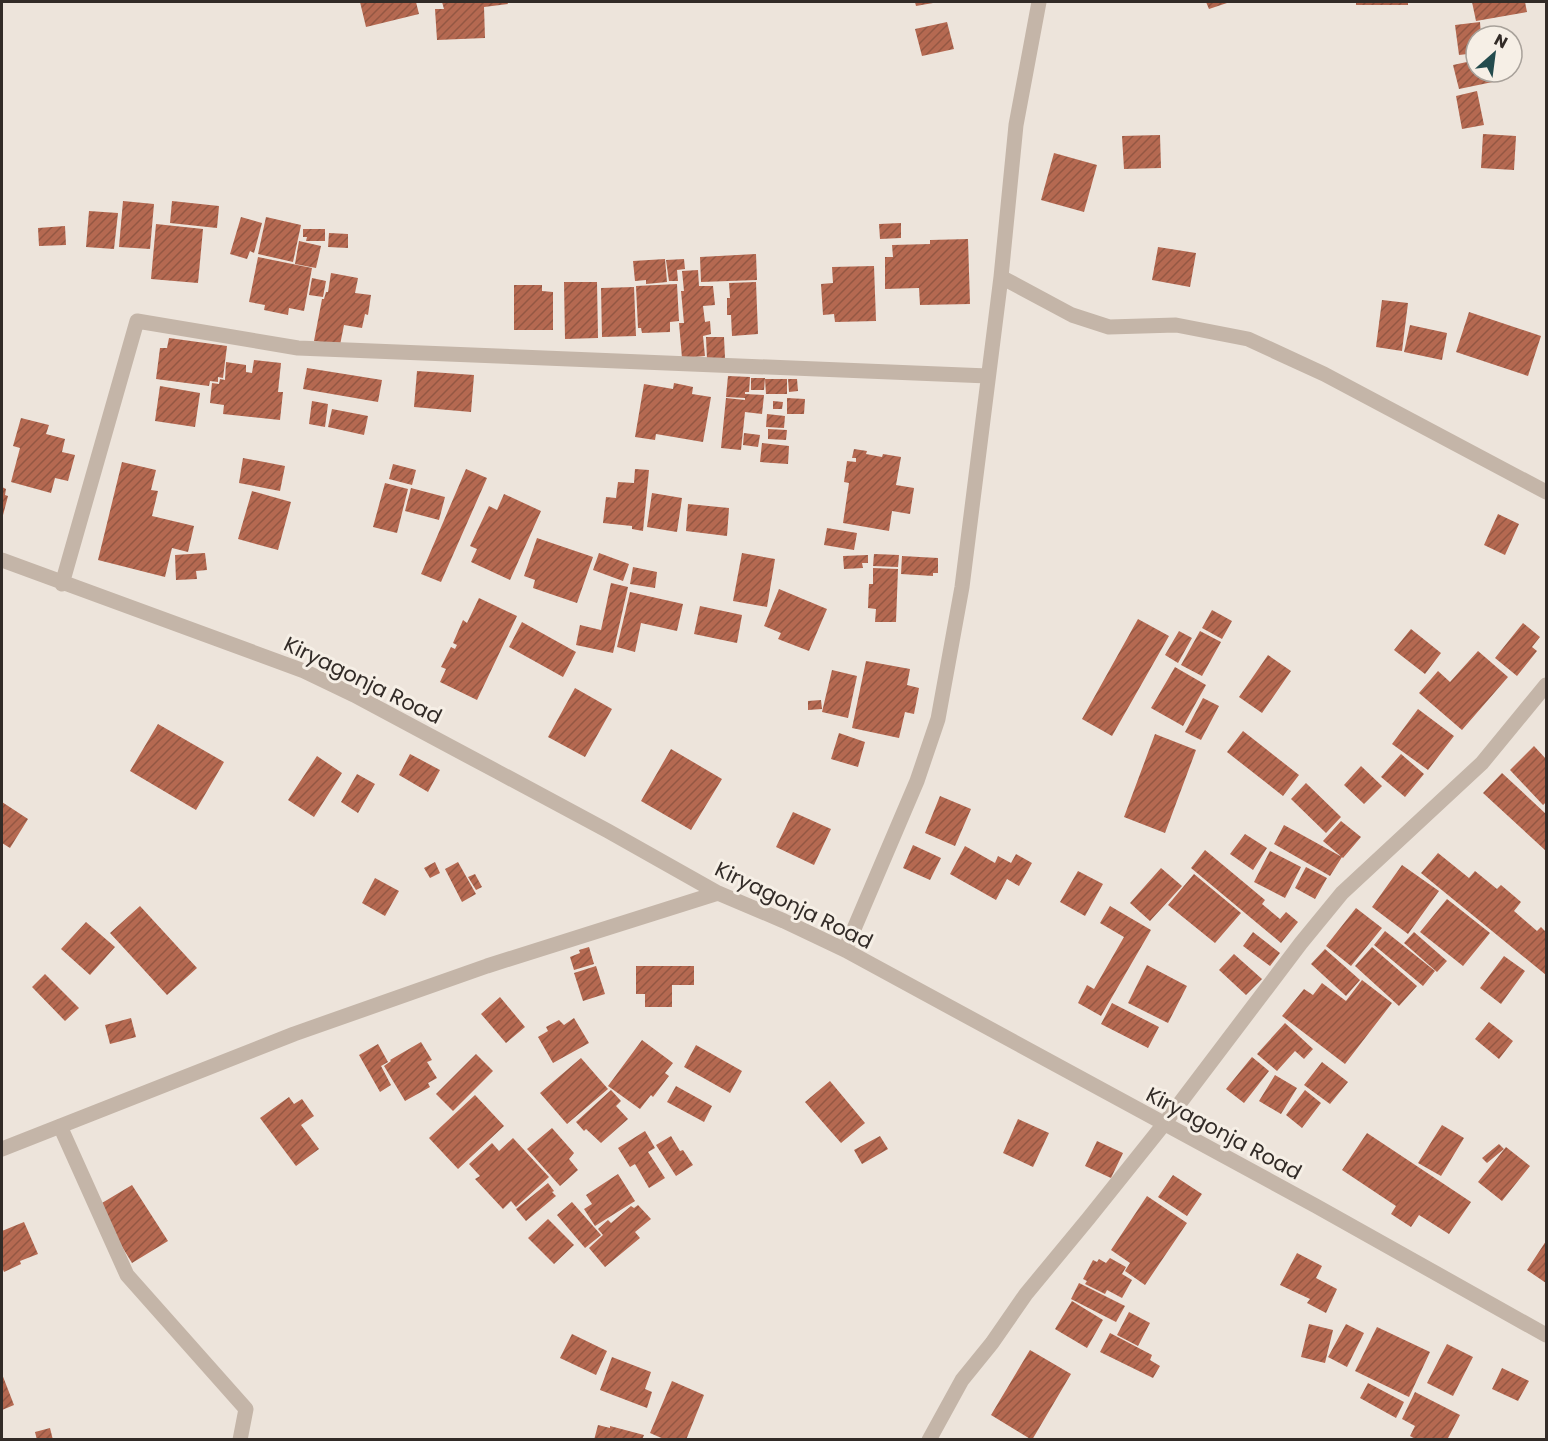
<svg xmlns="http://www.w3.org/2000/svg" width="1548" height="1441" font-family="Poppins,sans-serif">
<defs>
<pattern id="building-hatch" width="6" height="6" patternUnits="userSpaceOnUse" patternTransform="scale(1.5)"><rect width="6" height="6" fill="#b56951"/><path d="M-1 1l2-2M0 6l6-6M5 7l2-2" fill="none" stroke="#945743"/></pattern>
</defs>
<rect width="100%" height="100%" fill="#ede4db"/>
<path fill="url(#building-hatch)" d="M360,2h56l3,12 -53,13z
M442,2h65l1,2 -24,3 1,31 -48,2 -2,-31h9z
M915,2h18v1l-17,3z
M1206,2h24l-21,7z
M1356,2h52v3h-52z
M1472,2h53l2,10 -51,9z
M947,22l7,27 -32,7 -7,-27z
M1480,22l1,14h-5v17l-17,2 -4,-30z
M1476,60v12h29l2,7 -48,10 -6,-24z
M1477,91l7,34 -22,4 -6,-33z
M1483,134l33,2 -2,34 -33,-2z
M1160,135l1,33 -37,1 -2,-33z
M1054,153l43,12 -13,47 -43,-12z
M123,201l31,3 -4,45 -31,-2z
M172,201l47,5 -2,22 -47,-5z
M89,211l29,2 -4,36 -28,-2z
M241,217l21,6 -8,30 -4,-2 -3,8 -17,-5z
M266,217l35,8 -8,37 -35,-8z
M901,223v15l-21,1 -1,-15z
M156,224l47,5 -5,54 -47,-4z
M65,226l1,19 -27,1 -1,-18z
M303,229h22v12h-19l1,-4h-4z
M329,233l19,1v14l-20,-1z
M968,239l2,65 -50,1 -1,-17 -34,1v-32h8l-1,-12 38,-1v-4z
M299,241l22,5 -5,22 -21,-4z
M1158,247l38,6 -6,34 -38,-7z
M756,254l1,26 -56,2 -1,-25z
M258,257l54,11 -8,43 -15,-3 -1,7 -24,-5 1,-5 -16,-3z
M665,259l2,23 -21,2v-4l-11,1 -2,-20z
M684,259l1,10 -8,1 1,11h-9l-3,-21z
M874,266l2,55 -41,1 -1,-8 -11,1 -2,-31 12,-1 -1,-16z
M698,270l1,16h14l2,19 -12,1 2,16 5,-1 1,13 -8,2 2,20 -23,2 -3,-35h5l-3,-32h3l-2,-20z
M331,273l27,5 -3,15 16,2 -3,20 -3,-1 -3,14 -18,-3 -4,20 -26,-4 8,-42h2l2,-7h2z
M312,278l14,3 -3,16 -14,-2z
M564,282h33l1,56 -33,1z
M756,282l2,52 -26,2 -1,-21h-4v-17h3l-1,-15z
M677,284l2,37 -9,1v10l-28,1 -1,-5h-3l-2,-42z
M514,285h28v6l11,1v38h-39z
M634,287l2,49 -34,1 -1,-49z
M1382,300l26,3 -6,48 -26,-4z
M1469,312l72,24 -13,40 -72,-24z
M1410,325l37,8 -5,27 -38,-8z
M706,337h18l1,21 -18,1z
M169,338l58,8 -4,32 -5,-1v5l-8,-1 -1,5 -53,-7 4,-31h7z
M254,360l27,3 -3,29h5l-3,28 -57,-6 1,-9 -14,-2 2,-20 7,1 1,-5 5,1 1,-18 20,3v7l6,1z
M307,368l75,12 -4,22 -75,-13z
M417,371l57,4 -3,37 -57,-5z
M728,376l22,1 -1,15h-4v2l19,1 -2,19 -17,-2 -4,38 -20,-2 5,-50 19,2v-2l-19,-1z
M751,378h14l-1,12h-13z
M765,379h22v15h-21z
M788,379h9l1,12 -9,1z
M674,383l19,4 -1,7 19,3 -8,45 -47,-8 -1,6 -20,-3 9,-53 29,5z
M160,386l40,7 -5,34 -40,-6z
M787,398l18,1 -1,15h-17z
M312,401l16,3 -3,23 -16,-3z
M773,401l10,1 -1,7h-9z
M332,409l36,7 -4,19 -36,-8z
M767,414l18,2 -1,12 -18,-1z
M21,418l28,7 -3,9 19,5 -3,13 13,3 -7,26 -13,-3 -4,15 -40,-11 9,-34 -7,-2z
M768,429l19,1 -1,10 -18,-1z
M744,433l16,2 -2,12 -15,-2z
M762,443l27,3 -1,18 -28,-2z
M854,449l13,2 -1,3 16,3 1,-3 18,3 -5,28 18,3 -4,26 -18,-3 -3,20 -46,-8 6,-40 -5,-1 3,-21 9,1v-4h-4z
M243,458l42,8 -5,25 -41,-8z
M122,462l34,8 -5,20 7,1 -6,25 42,10 -6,26 -16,-4 -7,29 -67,-17z
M393,464l23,6 -4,15 -23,-6z
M466,469l21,9 -46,104 -20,-8z
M635,469l14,1 -6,61 -11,-2v-3l-29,-3 3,-26 10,1 2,-16 16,1z
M385,483l23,6 -11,44 -24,-6z
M2,487l4,2 -1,6 3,1 -6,23z
M411,488l34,9 -6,23 -34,-9z
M252,491l39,11 -13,48 -40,-11z
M652,493l30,5 -5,34 -30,-5z
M504,494l37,17 -31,69 -39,-18 6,-13 -7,-3 19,-40 8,4z
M688,504l41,4 -2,28 -41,-5z
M1498,514l21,10 -14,31 -21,-10z
M827,528l30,5 -3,17 -30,-5z
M537,538l56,19 -16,46 -44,-15 2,-8 -11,-4z
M205,553l2,17 -11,1 1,8 -21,1 -1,-25z
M599,553l30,11 -6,17 -30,-11z
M742,553l33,6 -8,48 -34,-6z
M874,554l25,1 -1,12 -25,-1z
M868,555v8h-6l1,5 -19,1 -1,-13z
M902,556l36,2v15h-5v3l-32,-2z
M633,567l24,5 -2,16 -25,-4z
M873,568l25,1 -2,53h-21l1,-13 -8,-1 1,-24h4z
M611,583l17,4 -15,66 -37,-8 4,-20 21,5z
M779,589l48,20 -18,42 -31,-12 3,-6 -17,-7z
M630,592l53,12 -6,27 -36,-8 -6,29 -18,-5z
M479,598l38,18 -40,84 -37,-18 6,-13 -5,-2 10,-20 4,2 2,-4 -4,-2 10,-23 4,3z
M700,606l42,9 -5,28 -43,-9z
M1212,610l20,11 -10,18 -20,-11z
M1138,619l31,17 -57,100 -30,-17z
M522,622l54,30 -13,25 -54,-30z
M1523,623l17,14 -8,10 5,4 -20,25 -22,-18z
M1411,629l30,24 -16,21 -31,-24z
M1179,631l13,7 -14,25 -13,-8z
M1200,631l21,11 -19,34 -21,-11z
M1478,651l30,26 -46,53 -43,-37 19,-22 12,11z
M1268,655l23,16 -29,42 -23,-16z
M866,661l44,8 -3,16 12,3 -5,26 -9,-2 -6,26 -47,-10z
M1175,667l31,18 -23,41 -32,-18z
M832,670l25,6 -9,42 -26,-6z
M575,688l37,21 -27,48 -37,-20z
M1203,698l16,8 -18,34 -16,-8z
M821,700l1,9 -14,1v-9z
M1418,709l36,27 -26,34 -36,-26z
M158,724l66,38 -28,48 -66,-39z
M1243,731l56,44 -16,21 -56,-44z
M839,733l26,9 -7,25 -27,-8z
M1155,734l41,16 -31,83 -41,-16z
M1534,746l12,13v43l-3,3 -33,-35z
M671,749l51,30 -31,51 -50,-29z
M410,754l30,16 -12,22 -29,-17z
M1401,754l23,20 -19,23 -24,-20z
M317,756l25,17 -28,44 -26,-17z
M1361,766l21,20 -18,18 -20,-19z
M1502,773l44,41v37l-63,-58z
M357,774l18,10 -17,29 -17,-11z
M1306,783l35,34 -15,16 -35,-34z
M940,796l31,13 -16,37 -30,-13z
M2,802l26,17 -18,29 -8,-5z
M793,812l38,17 -17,36 -38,-18z
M1341,821l20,16 -18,21 -20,-17z
M1284,825l58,32 -12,19 -56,-32z
M1245,834l22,14 -14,22 -23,-16z
M913,845l28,13 -11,22 -27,-12z
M965,846l30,17 3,-7 13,7 5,-9 16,9 -13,23 -12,-7 -11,21 -46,-26z
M1205,850l60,50 -3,4 18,15 6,-7 12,10 -17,21 -90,-75z
M1270,851l31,16 -16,31 -31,-16z
M1438,853l31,25 6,-7 22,18 4,-4 20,17 -7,9 23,20 4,-4 5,5v43l-125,-102z
M435,862l5,11 -10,5 -6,-10z
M458,862l18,32 -14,8 -17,-33z
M1402,865l37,26 -31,43 -36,-27z
M1306,867l21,11 -12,21 -20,-11z
M1161,868l21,18 -32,35 -20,-18z
M1078,871l25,13 -18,32 -25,-14z
M475,874l7,13 -6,3 -8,-13z
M1194,874l47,39 -26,30 -47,-38z
M375,878l24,13 -14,25 -23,-13z
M1447,899l43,34 -27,33 -43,-34z
M140,906l57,62 -30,27 -57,-62z
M1110,906l41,24 -50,86 -23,-13 9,-18 7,4 30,-52 -24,-14z
M1356,908l26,20 -31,38 -25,-20z
M86,922l29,25 -25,28 -29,-26z
M1385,931l50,40 -12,15 -49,-41z
M1253,932l27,21 -10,13 -27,-20z
M1414,932l33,29 -10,11 -33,-29z
M589,947l5,17 -20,6 -4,-13 10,-4 -1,-3z
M1372,947l45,39 -18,20 -44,-40z
M1325,949l35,31 -14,16 -35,-32z
M1234,954l28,25 -16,16 -27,-25z
M1504,956l21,15 -24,33 -21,-16z
M1147,965l40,21 -19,37 -40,-20z
M596,966l9,28 -22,7 -9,-28z
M636,966h58v19h-22v22h-27v-13h-9z
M45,974l34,34 -14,13 -33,-34z
M1362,980l30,23 -47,61 -63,-48 22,-27 9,6 9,-12 24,18z
M500,997l25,30 -19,16 -25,-29z
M1112,1003l47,24 -11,21 -47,-24z
M131,1018l5,19 -26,7 -5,-19z
M574,1018l15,25 -36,20 -15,-26 10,-6 -2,-4 13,-7 5,5z
M1489,1022l24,19 -14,18 -24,-20z
M1285,1023l28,26 -9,10 -9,-8 -18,20 -20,-17z
M642,1040l31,23 -8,10 4,3 -16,21 -2,-2 -11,14 -32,-23z
M421,1042l11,18 -5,2 10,16 -9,5 2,4 -25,14 -21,-35 7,-5 -1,-1z
M378,1044l10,18 -7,4 10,19 -11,7 -21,-37z
M696,1045l46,26 -12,22 -46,-26z
M476,1054l17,17 -40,40 -17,-17z
M1252,1057l17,14 -25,32 -18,-14z
M581,1058l27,31 -41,35 -27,-31z
M1322,1062l26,20 -18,22 -26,-19z
M1275,1075l22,13 -16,26 -22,-13z
M830,1081l35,42 -24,20 -36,-41z
M676,1086l36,20 -8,16 -37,-20z
M611,1090l10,11 -5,5 12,13 -27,24 -15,-14 -2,2 -8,-9z
M1305,1090l16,13 -19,25 -16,-13z
M475,1095l29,31 -46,43 -29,-31z
M289,1097l5,7 8,-5 12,17 -13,9 18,24 -23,17 -36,-48z
M1018,1119l31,14 -16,34 -30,-14z
M1442,1125l22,13 -23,38 -23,-13z
M552,1128l22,25 -5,6 9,11 -18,16 -33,-37z
M645,1131l10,17 -7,4 17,26 -16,10 -14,-24 -5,3 -12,-19z
M1367,1133l104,69 -22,32 -30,-19 -8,12 -20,-13 5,-8 -54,-36z
M671,1136l9,15 3,-1 10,15 -17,11 -20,-31z
M880,1136l8,13 -26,15 -8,-14z
M513,1138l36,39 -33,30 -5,-6 -8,8 -28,-30 5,-3 -11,-12 23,-21 7,8z
M1097,1141l26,12 -12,25 -26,-12z
M1499,1144l5,5 -17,14 -5,-5z
M1506,1147l24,19 -28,35 -24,-19z
M618,1174l17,27 -40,25 -11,-17 8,-5 -6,-9z
M1173,1175l29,19 -15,22 -29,-19z
M548,1183l6,8 -2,1 4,4 -30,25 -10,-12z
M132,1185l36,56 -36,22 -35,-57z
M1147,1196l40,27 -42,62 -20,-14 5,-8 -19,-13z
M572,1202l29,33 -16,13 -28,-33z
M638,1205l13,14 -16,13 5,6 -35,29 -16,-19 14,-13 -5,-6 10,-9 3,3 20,-17 3,2z
M548,1219l26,26 -20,19 -26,-26z
M24,1222l14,32 -18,7 1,3 -17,8 -2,-5v-36z
M1546,1241v42l-19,-13z
M1297,1253l25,13 -6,12 21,11 -11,24 -19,-10 3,-4 -30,-14z
M1110,1258l16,9 -4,7 10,6 -10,18 -15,-8 -2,4 -20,-10 2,-3 -4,-2 10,-19 4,2 2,-3 7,4z
M1079,1283l46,23 -9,16 -45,-23z
M1072,1301l31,19 -16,28 -32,-19z
M1129,1312l21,11 -12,23 -21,-11z
M1309,1324l24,6 -8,33 -24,-6z
M1346,1324l18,9 -17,34 -19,-10z
M1377,1327l53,25 -21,45 -54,-26z
M1110,1333l42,22 -2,5 10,6 -7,12 -53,-26z
M572,1334l35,17 -11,24 -36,-17z
M1447,1344l26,13 -20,39 -26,-13z
M1030,1350l41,24 -39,66 -41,-25z
M612,1357l39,15 -6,17 7,3 -5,16 -47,-18z
M1502,1368l27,13 -11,20 -26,-12z
M2,1374l12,31 -12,5z
M672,1381l32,14 -18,45h-20l-16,-7z
M1368,1383l36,19 -8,16 -36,-20z
M1415,1392l45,23 -13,25h-30l-7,-4 5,-10 -13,-7z
M598,1425l12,3v-2l34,9 -2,5h-48z
M50,1428l3,12h-16l-2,-8z"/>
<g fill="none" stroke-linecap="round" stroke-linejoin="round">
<path stroke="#c4b5a8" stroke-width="15" d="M1001,277l71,38 37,12 67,-2 72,14 76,35 222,118
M2,560l302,111 50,24 144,77 110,59 110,62 66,28 61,29 471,256 230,129
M62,584l75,-263 161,27 690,28
M845,950l72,-169 21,-62 24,-132 39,-310 15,-152 23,-123
M60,1126l67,149 119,134 -6,31
M2,1149l292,-115 193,-68 231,-73
M929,1440l33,-60 30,-37 34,-49 62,-75 76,-95 137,-181 41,-50 140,-130 64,-78"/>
</g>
<g text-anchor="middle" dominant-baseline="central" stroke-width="6" stroke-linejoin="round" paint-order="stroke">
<g font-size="21" fill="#322b27" stroke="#f6efe6">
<text transform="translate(363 680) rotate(26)">Kiryagonja Road</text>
<text transform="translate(794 905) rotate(26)">Kiryagonja Road</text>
<text transform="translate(1224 1133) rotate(28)">Kiryagonja Road</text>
</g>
</g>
<rect width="1548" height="1441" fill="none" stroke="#322b27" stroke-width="6"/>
<g transform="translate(1494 54) rotate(28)"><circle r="28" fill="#f6efe6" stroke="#a8a19a" stroke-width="1.5"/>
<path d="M0-4.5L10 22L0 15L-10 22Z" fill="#234b4d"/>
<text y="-9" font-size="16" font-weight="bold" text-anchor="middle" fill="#322b27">N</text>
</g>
</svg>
